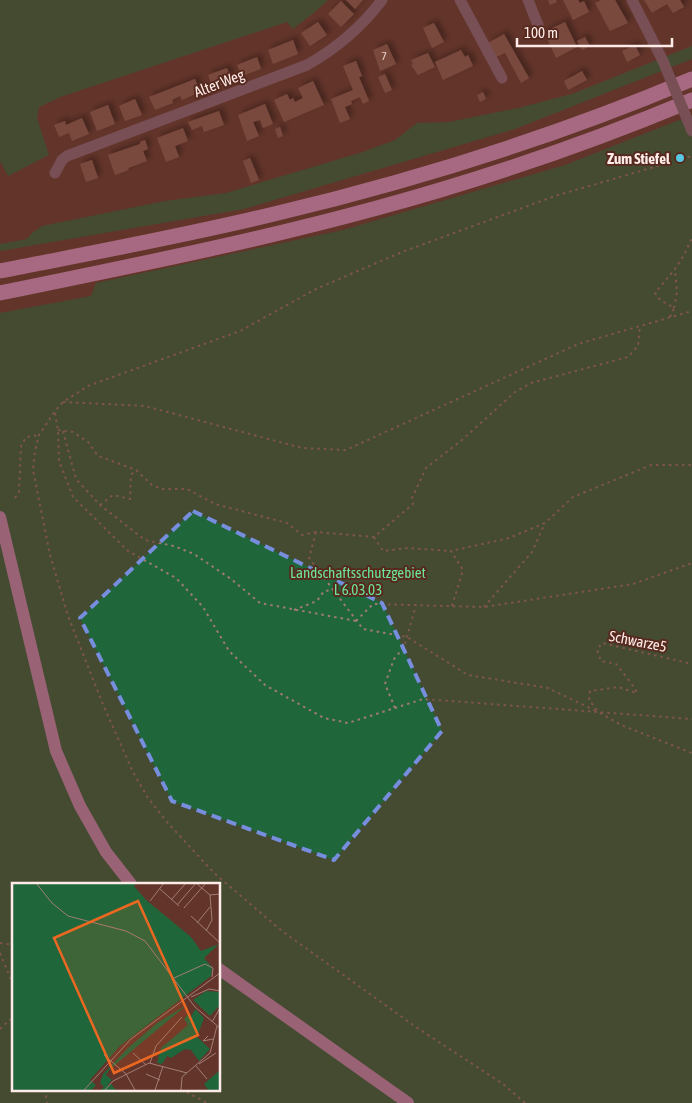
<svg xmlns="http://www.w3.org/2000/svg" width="692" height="1103" font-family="'Asap Condensed',sans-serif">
<defs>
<filter id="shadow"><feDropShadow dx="4" dy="-4" stdDeviation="2.5" flood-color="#0009"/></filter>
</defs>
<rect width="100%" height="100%" fill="#63342a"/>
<path fill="#20663b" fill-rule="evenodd" d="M0,0h328l-13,12 -22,17 -6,-7 -224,74 -24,11 -2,11 12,37 -41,21 -8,-15z
M692,46v13l-177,70 -271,80 -244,42v-7l27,-5 5,-6 10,-7 123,-25 61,-8 137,-41 32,-12 22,-17 32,-1 69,-14 54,-14z
M692,115v988h-692v-790l91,-17 5,-13 247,-53 222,-65zM14,884h205v205h-205z"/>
<path fill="#966256" filter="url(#shadow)" d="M346,0h17l-8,9z
M548,0h8l1,2 -7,3z
M563,0h15l2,3 4,-2 5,11 -16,8z
M601,0h14l13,23 -18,8 -15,-28z
M644,0h36l4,7 -11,6 -6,-9 -15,9z
M341,1l13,13 -13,13 -13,-13z
M318,22l9,13 -17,11 -9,-13z
M565,22l12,25 -21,11 -12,-26z
M434,23l10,19 -12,6 -9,-20z
M504,34l25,44 -8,5 -16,-30 -9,4 -8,-14z
M585,37l5,9 -8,4 -5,-9z
M293,40l5,14 -25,10 -5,-14z
M387,44l9,20 -16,7 -7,-21z
M635,45l5,10 -13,7 -5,-11z
M461,50l4,7 3,-2 5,11 -30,14 -8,-18z
M428,53l7,14 -17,8 -7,-10 2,-1 -2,-4z
M257,57l4,12 -19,7 -5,-11z
M356,61l6,15 -3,1 10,24 -6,3 -3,-7 -9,4 1,3 -7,3 5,12 -10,4 -9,-24 22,-9 -10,-24z
M227,68l5,13 -19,7 -5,-13z
M582,71l5,9 -19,10 -4,-9z
M385,74l7,16 -7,3 -7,-16z
M195,79l5,13 -18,8 -2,-4 -8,4 1,3 -18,7 -6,-13z
M313,81l11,24 -40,17 -10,-22 13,-6 3,6 3,-2 2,4 8,-4 -5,-10z
M483,92l3,7 -6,3 -3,-7z
M135,99l7,16 -17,6 -6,-15z
M265,104l8,20 -10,4 -3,-8 -7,2 6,14 -12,5 -9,-26z
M108,105l7,19 -18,7 -7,-19z
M219,111l5,14 -20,7 -2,-6 -10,4 -4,-8z
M82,118l7,16 -17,7 -3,-8 -10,4 -5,-12 11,-4 1,4z
M280,127l3,9 -5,2 -3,-9z
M183,128l5,13 -13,5 4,11 -13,5 -9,-24z
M145,140l3,9 -5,2 4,10 -19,7 1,2 -14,5 -7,-20 32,-11v-2z
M250,158l9,22 -8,3 -8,-22z
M92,160l6,18 -12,4 -6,-18z"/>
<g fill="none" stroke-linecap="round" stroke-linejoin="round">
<path stroke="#9f7b73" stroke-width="2" stroke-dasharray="2.5 4" stroke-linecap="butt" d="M674,308l3,-16 -2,-23
M670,317l4,-9 -14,-8 -5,-7 20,-24 9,-14 8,-17
M63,402l82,4 157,42 44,2 232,-106 114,-33
M55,413l3,17 1,31 14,36 55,54 48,27 27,29 26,44 36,34 59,33 24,5 75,-24 269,20
M58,430l15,2 15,10 10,14 38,14 16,15 10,4h25l28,15 72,19 15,12 14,-3 58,5 39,-33 -1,-6 14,-30 36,-28 53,-48 16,-9 97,-26 10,-11 2,-20
M63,431l13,48 24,26 45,35 29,6 20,8 37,25 29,24 96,18
M15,498l4,-6 2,-46 5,-9 13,-2
M100,505l13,-10 17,4 1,-24 5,-5
M316,532l-7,26 54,71 44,8 61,38 80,13 48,23
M374,537l9,14 25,-3 43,3
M452,606l11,-36 -12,-19 58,-13 36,-15 28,-26 78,-32h41
M484,607l48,-55 13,-29
M294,610l23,-9 7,-10 9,-1
M356,621l17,-17 111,3 149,-23 59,-21
M395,708l-10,-24 9,-25 10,-12 12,-42
M597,710l-8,-10 1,-9 28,-4 19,6c-1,-5 -16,-22 -21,-29l-15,-3 -4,-11 5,-7 90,21
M600,713l21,12 71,28
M0,943l14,2
M0,953l14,34
M0,1029l14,-13
M45,1089l2,14
M181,1089l26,14
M525,1103l-22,-19 -87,-57 -134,-96 -68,-58 -47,-51 -19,-24 -15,-26 -29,-65 -36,-91 -18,-61 -17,-85 2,-19 4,-16 16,-24 8,-9 25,-16 152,-55 76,-42 86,-37 153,-56 137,-40"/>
<path stroke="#916f8a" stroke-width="11" d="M460,0l42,78
M528,0l12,30
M632,0l31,61
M55,173l7,-13 5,-4 240,-91c30,-17 54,-37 75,-65"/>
<path stroke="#dd99d0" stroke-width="12" d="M0,517l56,234 24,55 26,46 25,32
M219,969l189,134"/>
<path stroke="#faa9ec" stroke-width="15" d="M0,271c91,-18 184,-35 274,-57 143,-34 283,-78 418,-135
M0,293c126,-26 253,-51 377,-85 107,-29 212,-65 315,-108"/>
<path stroke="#916f8a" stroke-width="11" d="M663,61l29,70"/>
</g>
<path d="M0 0H692V1103H0ZM193,511l189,92 60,128 -108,129 -162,-59 -92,-183z" fill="#63342a" fill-opacity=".55" fill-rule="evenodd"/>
<path fill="none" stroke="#778dde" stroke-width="4" stroke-dasharray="10 6" stroke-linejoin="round" d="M193,511l189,92 60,128 -108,129 -162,-59 -92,-183z"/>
<circle fill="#56c9e1" stroke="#57291f" stroke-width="2" cx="680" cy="158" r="5"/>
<g text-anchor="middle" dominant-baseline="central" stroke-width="4" stroke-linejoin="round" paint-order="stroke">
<g font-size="12" fill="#e5cac4">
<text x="384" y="56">7</text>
</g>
<g font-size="15" fill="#ffece8" stroke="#57291f">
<text transform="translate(219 83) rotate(-21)">Alter Weg</text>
<text transform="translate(638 641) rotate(11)">Schwarze5</text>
</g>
<g font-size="15" font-weight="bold" fill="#ffece8" stroke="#57291f" text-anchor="end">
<text x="670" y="158">Zum Stiefel</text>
</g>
<g font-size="15" fill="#6ae496" stroke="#57291f">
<text x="358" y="572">Landschaftsschutzgebiet<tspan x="358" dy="17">L 6.03.03</tspan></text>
</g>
</g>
<g transform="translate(12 883)">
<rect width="208" height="208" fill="#63342a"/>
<path d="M0,0h125l-3,3 12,14 45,37 10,14 18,-7 -15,14 8,9 -1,9 -91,70 -30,34 6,5 -4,5h-80zM194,108l13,1v14l-9,10 -17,-16zM176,121l-79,66 -3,5 6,5 -5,6 4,-2 5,6h-15l3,-3 -4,-4 3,-9 25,-26 29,-25zM183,126l9,9 -7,19 13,12 -11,12 -8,-11 -6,-1 -14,9 -4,-2 -5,8 -5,-1 4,-15 27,-23 -4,-6 4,-5 3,3zM207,188v19h-11l-4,-6z" fill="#20663b"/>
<path fill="none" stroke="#a17e76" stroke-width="1" d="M24,0l16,20 16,13 58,15 19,10 50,66 25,21M148,6l19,17M159,17l15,-17M138,18l14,-18M165,22l19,-22 14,12 10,-1M172,25l22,-25M179,33l29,27M185,40l13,-16M194,48l6,-11 -2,-25M162,95l31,-14 8,4 -1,9M179,114l18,-8 11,2M200,139l8,-14M196,153l-5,5 10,-2M121,170l13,12M92,172l22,19 9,16M138,180l6,-17 26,-29M187,181l17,-11M184,183l11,13M134,191l14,6M72,207l47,-51 89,-66M93,207l8,-9 36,-18 38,10M143,207l8,-24M169,207l1,-13 28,-24 7,-27"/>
<path fill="#ea6822" fill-opacity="0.15" stroke="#ea6822" stroke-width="2.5" d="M126,18l60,134 -84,38 -60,-135z"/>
<rect width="208" height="208" fill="none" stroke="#ffece8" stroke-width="2.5"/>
</g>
<path d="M517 38v8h155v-8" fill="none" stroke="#ffece8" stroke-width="2.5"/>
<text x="524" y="38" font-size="15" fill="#ffece8" stroke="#57291f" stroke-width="4" paint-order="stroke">100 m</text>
</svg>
